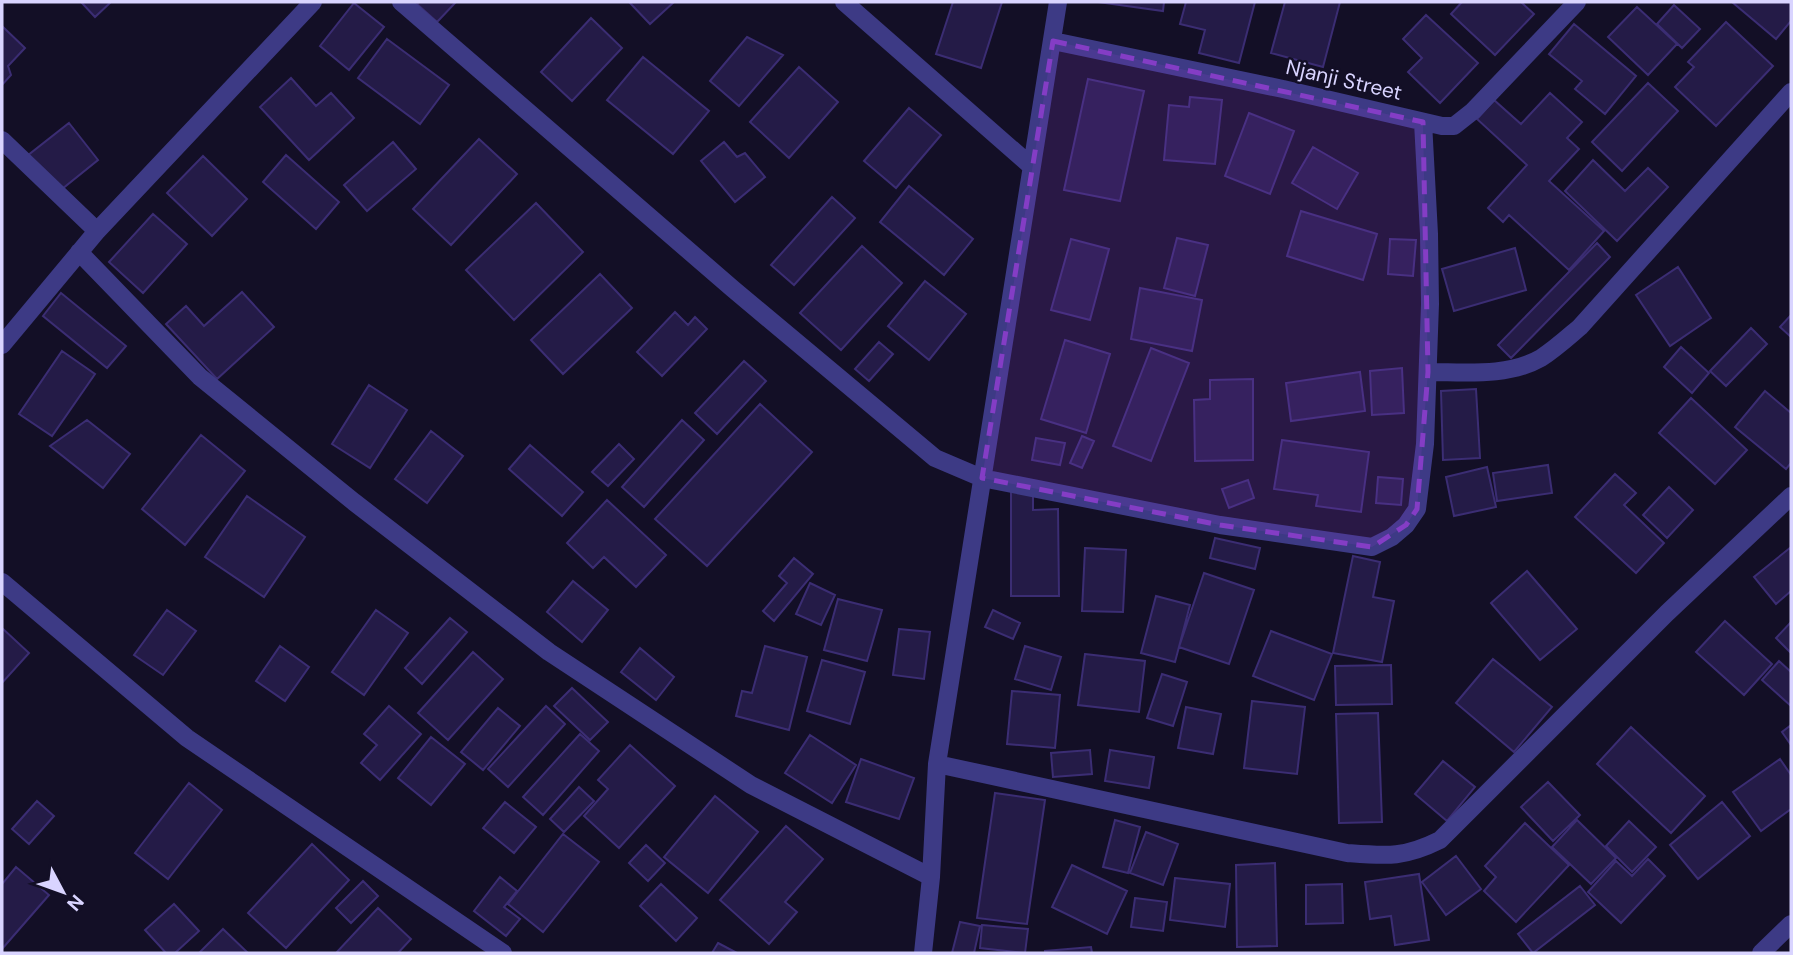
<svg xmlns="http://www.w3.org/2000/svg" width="1793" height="955" font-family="'DM Sans',sans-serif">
<rect width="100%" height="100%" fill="#130f26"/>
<path fill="#241b47" stroke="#3b2d73" stroke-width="2" d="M81,2h30l-16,15z
M419,2h37l-19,20 -20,-18z
M629,2h45l-24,22z
M953,2h49l-21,66 -45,-14z
M1098,2h66l-1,9z
M1186,2h69l-16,61 -40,-10 6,-23 -25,-6z
M1285,2h55l-17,65 -52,-14z
M1462,2h59l13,12 -39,41 -44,-41z
M1732,2h59v19l-15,18z
M354,3l30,24 -35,43 -29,-24z
M1674,5l26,24 -18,19 -25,-24z
M1637,7l40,37 -29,31 -40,-38z
M1426,15l52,48 -38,40 -32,-31 14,-14 -19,-19z
M591,18l31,30 -50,53 -31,-29z
M1726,22l47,44 -57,60 -41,-39 19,-20 -6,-5z
M1574,24l62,52 -31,38 -30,-25 7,-8 -33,-27z
M2,26l23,22 -17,18 3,9 -9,10z
M747,37l36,18 -44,51 -29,-25z
M387,39l62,46 -29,39 -62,-46z
M643,57l66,54 -36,43 -66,-54z
M799,67l39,35 -49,56 -39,-36z
M291,78l25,28 15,-13 23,25 -45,42 -49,-53z
M1088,79l56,12 -24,110 -56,-11z
M1648,83l30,28 -56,60 -30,-29z
M1550,93l32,29 -15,16 12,11 -30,32 55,50 -35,39 -60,-55 -6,7 -15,-14 39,-43 -50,-46 17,-19 27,24z
M1190,97l32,3 -7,64 -51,-4 5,-55 20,2z
M909,108l32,27 -45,53 -32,-27z
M1249,113l45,18 -24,63 -45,-18z
M69,123l29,37 -41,33 -30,-37z
M479,139l38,35 -66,71 -38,-36z
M393,142l23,27 -49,42 -23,-26z
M724,142l13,15 8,-4 20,24 -30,25 -34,-41z
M1313,147l45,26 -21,36 -45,-26z
M286,155l53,47 -23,27 -53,-47z
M203,156l44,43 -35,37 -45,-43z
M1593,160l32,31 23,-23 20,19 -51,54 -52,-50z
M909,186l64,53 -29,36 -64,-53z
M832,197l23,21 -61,67 -23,-20z
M536,203l47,49 -69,68 -48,-50z
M1301,211l76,23 -14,46 -76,-24z
M153,214l34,30 -44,49 -34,-31z
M1177,238l31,7 -13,51 -31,-8z
M1071,239l38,10 -19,71 -39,-10z
M1390,239l26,1 -3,36 -25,-2z
M1597,243l13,14 -99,101 -13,-13z
M862,246l40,37 -61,67 -41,-37z
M1515,248l11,42 -72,21 -12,-42z
M1678,267l33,51 -41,28 -34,-51z
M600,274l32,34 -69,66 -32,-34z
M925,281l41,33 -37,46 -41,-34z
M1140,288l62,12 -10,51 -61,-12z
M242,292l32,35 -57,52 -51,-55 20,-18 18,20z
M61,293l65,53 -19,22 -64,-52z
M675,312l13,13 7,-8 12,12 -45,47 -25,-24z
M1791,315v22l-11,-10z
M1751,328l16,16 -41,42 -16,-15z
M1065,340l45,14 -24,79 -45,-14z
M879,342l14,12 -24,27 -14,-12z
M1681,347l28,26 -17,20 -28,-26z
M1151,348l38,15 -38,98 -38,-15z
M62,351l33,23 -43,62 -33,-22z
M744,361l22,20 -49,53 -22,-21z
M1402,368l2,45 -32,2 -2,-44z
M1360,372l5,39 -74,10 -5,-38z
M1253,379v81l-58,1 -1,-61 16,-1v-19z
M369,385l38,25 -37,58 -38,-24z
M1476,389l4,69 -37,2 -2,-69z
M1765,391l26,22v50l-5,6 -51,-42z
M1691,398l56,52 -32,34 -56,-51z
M760,404l52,48 -105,114 -52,-47z
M87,420l43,34 -27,34 -53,-42z
M682,420l22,20 -60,67 -22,-20z
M431,431l32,25 -36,47 -32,-24z
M201,435l44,36 -60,74 -43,-36z
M1082,436l12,5 -12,27 -12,-5z
M1036,438l29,5 -5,22 -28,-5z
M1282,440l87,12 -8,60 -45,-6 2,-11 -44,-6z
M619,444l15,15 -26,27 -16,-14z
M530,445l53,47 -21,24 -53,-47z
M1548,465l4,28 -55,8 -4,-28z
M1487,467l9,40 -42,9 -8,-39z
M1615,474l21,19 -12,12 40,38 -28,30 -61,-56z
M1378,477l25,2 -2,26 -25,-2z
M1248,480l6,18 -25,10 -7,-19z
M1669,487l24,23 -26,28 -24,-23z
M1011,491h22v19l25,-1 1,87h-48z
M247,496l58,41 -41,60 -59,-40z
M607,500l59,55 -30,32 -32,-30 -11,11 -26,-25z
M1215,538l45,10 -5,21 -45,-11z
M1791,547v44l-15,13 -22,-27z
M1085,548l41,2 -3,62 -41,-1z
M1353,556l27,6 -7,35 21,4 -12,61 -49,-9z
M794,558l19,16 -39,47 -11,-10 24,-28 -8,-7z
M1527,571l50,58 -37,31 -49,-57z
M1204,573l50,17 -25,74 -50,-17z
M573,581l35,29 -26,32 -35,-30z
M810,583l25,12 -14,30 -25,-11z
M1156,596l34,9 -15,57 -34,-9z
M838,599l44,11 -15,51 -43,-11z
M167,610l29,21 -33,44 -29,-20z
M376,610l32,23 -44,62 -32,-23z
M993,610l27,13 -7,16 -28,-12z
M450,618l17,14 -45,52 -17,-16z
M1725,621l47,43 -28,31 -48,-43z
M1791,622v31l-15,-15z
M2,628l27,25 -27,30z
M899,629l31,3 -6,47 -31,-4z
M1271,631l61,23 -18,46 -61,-24z
M280,646l29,21 -24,34 -29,-20z
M765,646l42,11 -18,73 -53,-14 6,-25 10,2z
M1025,646l36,11 -10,33 -36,-11z
M640,648l34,29 -18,23 -35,-28z
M473,652l30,27 -55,61 -30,-27z
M1085,654l60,7 -6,51 -61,-7z
M1493,659l59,48 -38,45 -58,-49z
M822,660l43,12 -15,52 -43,-13z
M1779,661l12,11v34l-29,-26z
M1391,665l1,39 -56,1 -1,-39z
M1162,674l25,8 -14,44 -26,-8z
M572,688l36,34 -18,18 -36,-34z
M1012,691l48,4 -5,53 -48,-4z
M1252,701l53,6 -8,67 -53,-6z
M389,706l32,28 -41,46 -19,-17 16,-18 -13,-11z
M546,706l19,18 -57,63 -20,-18z
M1186,707l35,7 -8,40 -35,-6z
M498,708l22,18 -37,44 -22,-18z
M1378,713l4,109 -43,1 -3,-109z
M1791,725v20l-9,-13z
M1631,727l74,69 -34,37 -74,-69z
M580,734l19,17 -56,64 -20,-18z
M810,735l46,30 -24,38 -47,-30z
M431,737l34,27 -34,41 -33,-27z
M630,745l45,41 -56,62 -35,-32 24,-27 -10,-9z
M1090,750l2,24 -39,3 -2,-24z
M1110,750l44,7 -5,31 -44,-7z
M861,759l53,19 -15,41 -53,-17z
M1780,759l11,16v34l-30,22 -28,-39z
M1443,761l32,26 -28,34 -32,-27z
M1548,782l32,33 -27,26 -32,-34z
M189,783l33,27 -54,69 -33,-26z
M579,787l15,14 -30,31 -14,-13z
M995,793l50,7 -18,124 -50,-6z
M715,796l43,36 -50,61 -44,-36z
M37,801l17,15 -25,28 -17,-15z
M505,802l31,25 -22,26 -31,-25z
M1722,802l28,34 -52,43 -28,-34z
M1115,820l25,7 -12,46 -25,-6z
M1577,820l39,38 -25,26 -39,-37z
M1629,821l27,26 -24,25 -26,-26z
M1525,823l44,42 -53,57 -32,-31 12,-14 -11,-11z
M786,826l37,33 -38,43 12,10 -28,32 -49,-44z
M1146,832l32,12 -15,41 -33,-12z
M563,834l36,28 -56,70 -35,-28z
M312,844l37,36 -63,68 -38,-35z
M646,845l19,18 -17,18 -19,-18z
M1456,856l25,33 -35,26 -24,-33z
M1648,859l17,17 -44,47 -33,-31 28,-31 16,15z
M1275,863l2,83 -40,1 -1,-82z
M1072,865l55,26 -20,43 -55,-27z
M16,867l33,28 -47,54v-65z
M1419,874l10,66 -34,5 -4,-29 -21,3 -5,-37z
M500,877l17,14 -13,16 16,12 -14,17 -32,-25z
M1175,878l55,6 -5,43 -55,-7z
M363,881l15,15 -27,27 -15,-15z
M661,884l36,34 -21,23 -36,-35z
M1342,884l1,39 -37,1v-39z
M1580,886l15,19 -62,48 -15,-19z
M1135,898l32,4 -4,29 -32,-4z
M174,904l25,27 -24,22h-9l-21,-23z
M378,908l33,31 -13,14h-62z
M960,922l20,4 -6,27h-22z
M982,925l46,4 -3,24 -45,-5z
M223,929l25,24h-49z
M718,943l19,10h-25z
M1091,947l1,6h-47v-2z"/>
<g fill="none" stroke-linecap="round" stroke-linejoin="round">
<path stroke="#3d3a85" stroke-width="18" d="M401,2l332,287 202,169 47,20 238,47 152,22 20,-10 14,-12 11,-16 8,-65 5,-140 -1,-70 -6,-112
M844,2l187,164
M1053,41l230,48 159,37h12l19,-15 104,-109
M2,140l95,91
M79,252l121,125 154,125 195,150 202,133 180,92
M2,345l95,-114 216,-229
M1428,372c37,0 80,5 113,-14 14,-9 26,-20 39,-31l211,-235
M2,582l185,156 316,215
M937,764l410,89c40,3 57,5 93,-13l227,-227 124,-117
M923,953l8,-76 6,-113 121,-762
M1761,953l30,-29"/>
</g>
<path fill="#843dc5" fill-opacity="0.2" stroke="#843dc5" stroke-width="5" stroke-dasharray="14 9" stroke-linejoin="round" d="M1053,41l370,81 5,250 -11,137 -11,16 -34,22 -152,-22 -238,-47z"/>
<g text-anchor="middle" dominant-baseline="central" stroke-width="5" stroke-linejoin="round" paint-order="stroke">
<g font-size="21" fill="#d9d4ff" stroke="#130f26">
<text transform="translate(1344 80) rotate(13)">Njanji Street</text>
</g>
</g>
<rect width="1793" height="955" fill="none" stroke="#d9d4ff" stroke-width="7"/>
<g transform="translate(63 892) rotate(131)" stroke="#130f26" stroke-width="5" paint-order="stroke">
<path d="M0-5L12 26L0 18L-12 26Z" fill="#d9d4ff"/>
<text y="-10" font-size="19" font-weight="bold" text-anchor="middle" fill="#d9d4ff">N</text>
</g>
</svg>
